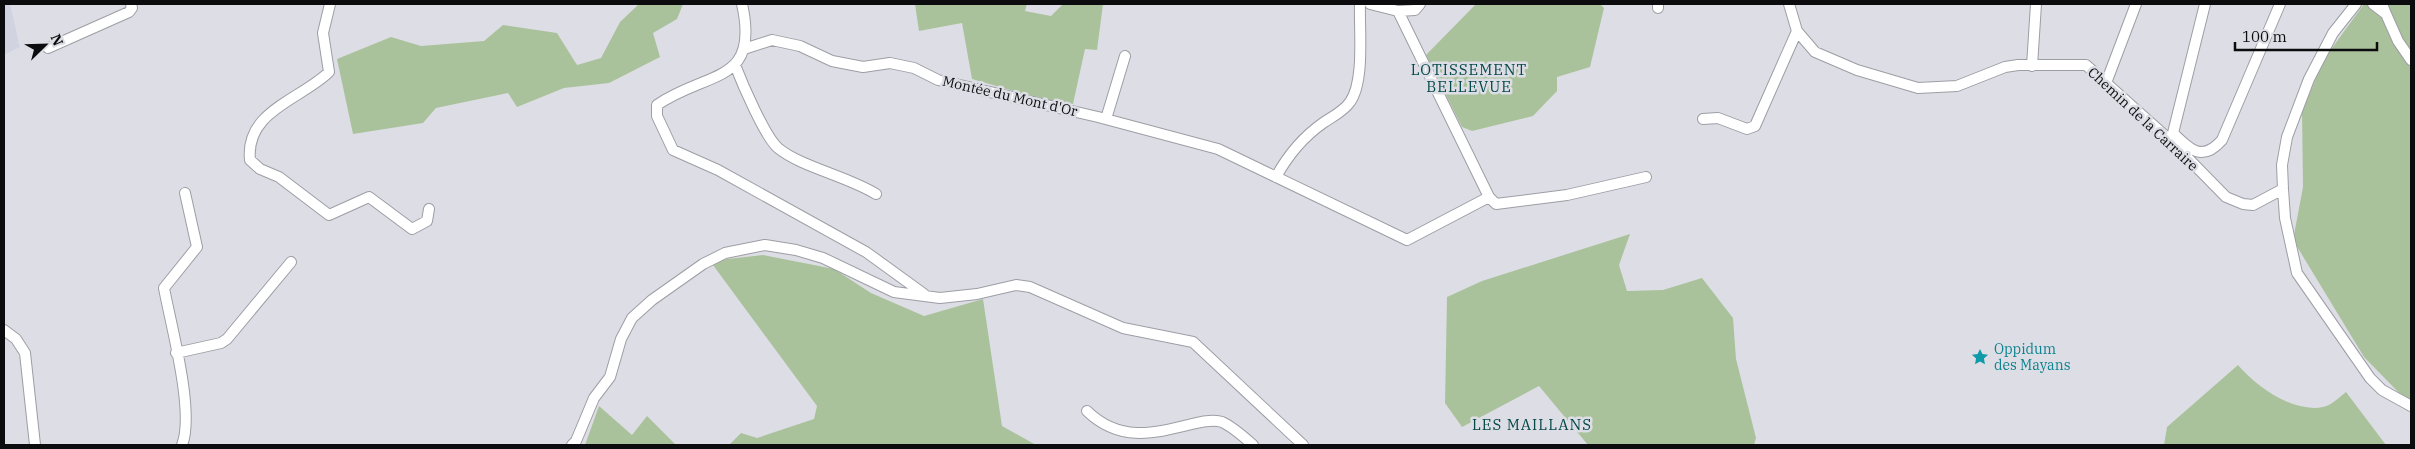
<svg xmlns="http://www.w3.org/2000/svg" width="2415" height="449" font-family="'IBM Plex Serif',serif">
<rect width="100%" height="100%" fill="#dddee5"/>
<path fill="#d1d3e1" d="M4,4h6l10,43 -16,8z"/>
<path fill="#aac29b" d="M639,4h44l-6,15 -24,14 7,24 -51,26 -45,5 -47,19 -9,-14 -72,15 -13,15 -70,11 -16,-75 54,-22 30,9 63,-5 19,-16 54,8 20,32 24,-7 19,-36z
M915,4h112l-2,7 26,5 12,-12h40l-6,46 -12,-1 -12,55 -31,-5 -70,-20 -10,-56 -43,8z
M1476,4l125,1 3,3 -14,59 -33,10v14l-24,25 -61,15 -10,-4 -36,-72z
M2364,4h47v401l-47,-48 -71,-117 10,-53 -1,-75 22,-53z
M1630,234l-11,31 8,26 36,-1 39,-12 31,40 3,41 20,79 -2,7h-166l-49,-59 -77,41 -17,-24 2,-106 35,-16z
M763,255l71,14 37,24 53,23 59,-17 19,127 34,19h-307l12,-12 16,5 57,-19 3,-13 -107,-145z
M2238,365c19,22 55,48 85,42 7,-1 17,-10 23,-15l40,53h-222l3,-18z
M599,406l33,29 15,-19 29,29h-91z"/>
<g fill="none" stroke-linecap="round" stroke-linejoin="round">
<g stroke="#9d9ea5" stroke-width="12">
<path id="street" d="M330,4l-7,29 6,39c-29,28 -84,39 -79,88l10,9 19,8 50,38 40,-18 43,32 15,-8 2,-12
M742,4c18,81 -34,66 -85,101v11l16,34 45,20 148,82 58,42
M1370,4l28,7 17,-1 5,-6
M1658,4v4
M1789,4l8,27 18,21 42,18 61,18 39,-2 48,-19 13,-2h68l86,77 54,55 17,7 10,1 30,-16
M2205,4l-32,129c16,16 29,30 49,7l58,-136
M2356,4l-23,29 -24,46 -22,58 -5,28 1,24 2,29 12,55 73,105 12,12 29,16
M2373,4l13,10 -4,-10
M1398,11l91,186 7,7 71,-9 79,-18
M2386,14l12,27 13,19
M48,48l81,-36 3,-4 -1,-4
M744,49l28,-9 28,6 32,15 31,6 27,-4 24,5 24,12 160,37 120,32 189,91 82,-43
M735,65c7,18 30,72 43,83 23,19 69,28 98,46
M2032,66l4,-62
M2106,83l30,-79
M1106,119l19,-63
M1703,119l15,-1 29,11 8,-3 42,-95
M1276,177c12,-22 27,-40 47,-54 10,-7 20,-11 27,-21 15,-21 9,-73 10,-98
M4,330l12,9 9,14 10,92
M176,353l45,-10 6,-4 64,-77
M1087,411c32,31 65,23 105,13 8,-2 22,-5 30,-2 11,5 22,15 31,23
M182,445c13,-33 -11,-119 -18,-157l33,-41 -12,-54
M572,445l4,-4 18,-43 16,-21 11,-38 11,-21 20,-18 51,-36 22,-11 40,-8 31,5 27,8 71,34 46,6 37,-4 39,-9 14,2 93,41 70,14 110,103"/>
</g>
<use href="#street" stroke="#fff" stroke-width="10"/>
</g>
<defs>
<g id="sight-bare" transform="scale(1.35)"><path d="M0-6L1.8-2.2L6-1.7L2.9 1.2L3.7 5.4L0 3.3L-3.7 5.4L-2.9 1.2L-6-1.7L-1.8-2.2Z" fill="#0f9aa8" stroke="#dddee5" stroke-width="2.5" paint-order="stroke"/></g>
</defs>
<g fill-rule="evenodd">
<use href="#sight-bare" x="1980" y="357"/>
</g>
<g text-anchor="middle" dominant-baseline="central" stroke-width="5" stroke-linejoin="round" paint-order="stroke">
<g font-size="14" fill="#0c0c0f" stroke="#dddee5">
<text transform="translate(1010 96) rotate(13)">Montée du Mont d'Or</text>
<text transform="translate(2143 119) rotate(43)">Chemin de la Carraire</text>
</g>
<g font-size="14" fill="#0d838f" stroke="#dddee5" text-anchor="start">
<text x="1994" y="349">Oppidum<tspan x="1994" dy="16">des Mayans</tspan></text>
</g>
<g font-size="15" letter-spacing="1" fill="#054848" stroke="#dddee5">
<text x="1469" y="69">LOTISSEMENT<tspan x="1469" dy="17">BELLEVUE</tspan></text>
<text x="1532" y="424">LES MAILLANS</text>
</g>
</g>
<rect width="2415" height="449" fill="none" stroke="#0c0c0f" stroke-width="10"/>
<g transform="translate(45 45) rotate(67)" stroke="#dddee5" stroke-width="4" paint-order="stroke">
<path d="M0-4L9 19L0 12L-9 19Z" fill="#0c0c0f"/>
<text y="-8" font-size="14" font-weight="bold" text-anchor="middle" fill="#0c0c0f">N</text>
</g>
<path d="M2235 42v8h142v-8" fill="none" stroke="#0c0c0f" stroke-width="2.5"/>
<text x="2242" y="42" font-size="15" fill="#0c0c0f" stroke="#dddee5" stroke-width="4" paint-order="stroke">100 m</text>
</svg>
